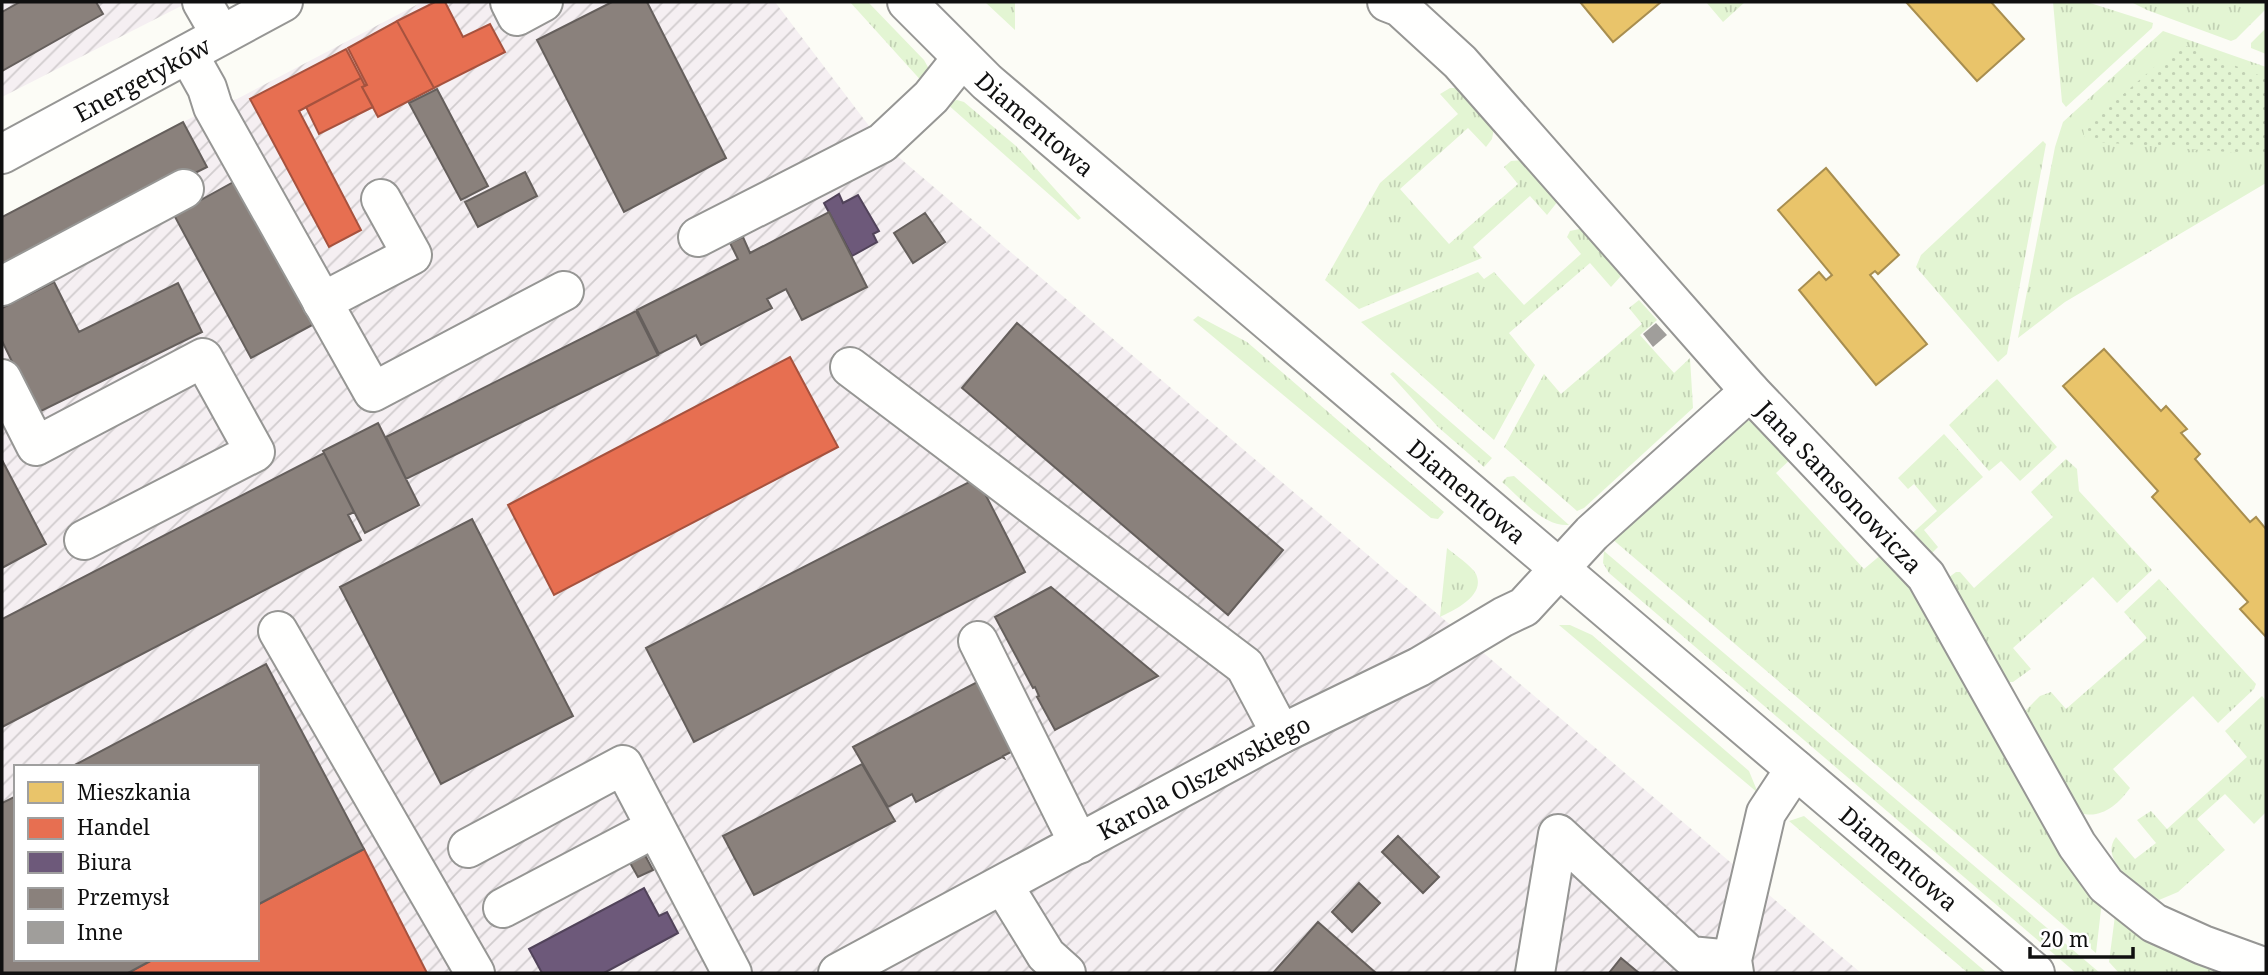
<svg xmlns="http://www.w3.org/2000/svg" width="2268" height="975" font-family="'Noto Serif',serif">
<defs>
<pattern id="industrial-furrows" width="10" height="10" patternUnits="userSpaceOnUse" patternTransform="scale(1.75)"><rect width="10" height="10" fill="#f5eff2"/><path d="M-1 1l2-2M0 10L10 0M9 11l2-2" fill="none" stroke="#d1ccce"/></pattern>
<pattern id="grass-tufts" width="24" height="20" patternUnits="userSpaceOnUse" patternTransform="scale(1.75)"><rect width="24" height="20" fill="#e3f5d3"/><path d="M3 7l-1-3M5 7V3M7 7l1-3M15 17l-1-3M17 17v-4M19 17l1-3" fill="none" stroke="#c2d1b4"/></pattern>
<pattern id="park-dots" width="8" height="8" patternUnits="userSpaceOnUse" patternTransform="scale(1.75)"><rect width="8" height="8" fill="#e3f5d3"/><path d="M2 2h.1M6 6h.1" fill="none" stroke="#c2d1b4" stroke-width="1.8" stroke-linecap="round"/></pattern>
</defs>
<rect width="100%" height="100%" fill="#fcfcf6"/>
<path fill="url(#industrial-furrows)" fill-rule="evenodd" d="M2,2h187l-187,95z
M422,2h353l107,141 979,830h-1859v-756l183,-96 28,-14 24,-8zM16,767h241v192h-241z"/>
<path fill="url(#grass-tufts)" d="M850,2h18l56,58 5,9 -4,16z
M985,2h30v28z
M1706,2h39l-22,20z
M2053,2h34l66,21 -1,5 -86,79 -4,-5z
M2131,2h135v7l-30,30 -5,2 -84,-31z
M2266,28v26l-15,-6v-5z
M2163,31l103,36v116l-201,119 -47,36 37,-191 8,-25z
M1450,88h8l37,35 -3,16 -6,8 -18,-19 -68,61 49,55 69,-60 -14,-17 7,-6 13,-1 34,41 -11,14 -17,-19 -57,51 9,11 -123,51 -34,-29 55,-97 78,-69 -18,-20z
M957,100l7,2 52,44 65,72 -3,2 -132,-117z
M2043,141l3,3 -39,210 -9,8 -82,-95 5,-12z
M1584,228l38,42 -1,6 -10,11 -21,-24 -81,70 26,32 -41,75 -133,-118 117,-50 6,7 10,-7 30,33 57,-51 -14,-17 3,-6z
M1639,300l18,20 -17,15 34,38 16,-15 3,50 -109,100 -7,3 -73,-64 40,-73 17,20 81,-70 -13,-16z
M1198,316l49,26 197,170 -6,7 -7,-1 -238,-198z
M1393,372l99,86 -8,9 -46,-40 -48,-53z
M1997,379l60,68 -37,34 -19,-20 -12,10 -40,-46z
M1740,421h13l40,36 -17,16 88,96 18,-15 38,44 182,303 -6,52 -485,-415z
M1944,434l39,43 -59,53 14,17 -8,8 -23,-17 30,-27 -23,-27 -6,5 -10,-11z
M2066,459l11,10 2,22 73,79 -35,33 -24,-26 -80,71 18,21 -18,13h-6l-59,-104 8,-6h4l14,16 79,-71 -22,-25z
M1514,476l55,49c-26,2 -48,-27 -67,-43l5,-5z
M1447,548c8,7 24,17 29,26 10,22 -22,36 -36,43z
M1604,551l496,422h-24l-467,-400 -6,-10z
M2159,579l97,105 -2,5 -36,34 -25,-27 -80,73 17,19c-12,17 -31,33 -52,24l-54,-100 16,-16 11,-4 15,17 81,-71 -23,-26z
M1559,625h11l22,10 157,136 9,22z
M2262,696l4,5v111l-12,12 -29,-30 -28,25 28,31 -47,42 -19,8c-16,-12 -62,-38 -43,-63l19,22 21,-16 -19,-23 14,-9 16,18 80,-72 -22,-26z
M1804,816l183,157h-19l-179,-152z
M2116,908l114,65h-111l-10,-11z"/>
<path fill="url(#park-dots)" d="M2181,44l85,34v77l-181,-14 -2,-12z"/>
<path fill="#e9c46a" stroke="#a88e4f" stroke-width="2" d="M1580,2h81l-48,40z
M1906,2h85l33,37 -47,42z
M1826,168l73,87 -21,19 -3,-3 -5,4 57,69 -51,41 -77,-95 20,-18 7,8 6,-5 -54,-65z
M2104,349l57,62 5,-5 21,23 -6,4 19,21 -5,5 55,63 6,-5 10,12v108l-26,-28 8,-7 -96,-105 6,-6 -95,-105z"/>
<path fill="#e76f51" stroke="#a6523e" stroke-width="2" d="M435,2h10l18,35 27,-13 15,28 -71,36 -37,-67z
M397,21l37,67 -56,29 -16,-30 5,-2 -19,-37z
M346,49l15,29 -62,33 62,119 -32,17 -79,-148z
M361,78l4,8 -3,1 11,20 -54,27 -13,-27z
M790,357l48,90 -284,148 -46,-90z
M364,849l63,124h-299l26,-14h103v-54z"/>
<path fill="#6d597a" stroke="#51435a" stroke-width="2" d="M839,194l4,9 15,-8 21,36 -6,3 4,8 -25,14 -28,-53z
M644,888l15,28 8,-4 11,21 -74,40h-62l-13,-24z"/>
<path fill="#8a817c" stroke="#655f5c" stroke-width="2" d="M20,2h76l7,12 -101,57v-59z
M612,2h35l79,156 -102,54 -87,-172z
M437,89l51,97 -27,14 -52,-97z
M183,122l24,45 -205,103v-53z
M525,172l12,24 -59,31 -13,-25z
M237,180l77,144 -63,34 -77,-143z
M829,212l38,75 -65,33 -16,-31 -19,10 5,9 -71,37 -5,-10 -37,19 -22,-44 101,-51 -8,-16 13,-6 7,16z
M925,213l20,29 -32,21 -19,-30z
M54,282l25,50 99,-49 24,49 -165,81 -35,-72v-33z
M636,311l22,44 -252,124 -20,-42z
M1017,323l266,227 -55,65 -266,-227z
M378,423l41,82 -54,28 -42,-82z
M324,453l30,59 -6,3 13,25 -359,187v-108z
M2,460l44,84 -44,24z
M977,478l48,94 -331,170 -48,-94z
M472,519l101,197 -132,68 -101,-197z
M1051,587l107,89 -103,54 -18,-33 2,-1 -4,-9 -2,1 -38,-71z
M266,664l98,185 -107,56v-138h-186z
M981,680l36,69 -14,7 1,2 -2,-1 -86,45 -4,-8 -24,13 -35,-60z
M862,764l33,57 -141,74 -31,-59z
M16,796v163h138l-26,14h-126v-170z
M1398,836l41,41 -16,16 -41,-41z
M640,846l13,24 -15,7 -13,-23z
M1359,883l21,20 -28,29 -20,-20z
M1318,922l58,51h-103z
M1621,958l18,15h-30z"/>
<path fill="#a09e9b" d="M1656,323l11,12 -14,12 -10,-13z"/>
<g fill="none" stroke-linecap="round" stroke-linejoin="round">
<g stroke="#969694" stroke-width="42">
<g id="minor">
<path d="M202,2l19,33"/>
<path d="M510,2l7,14 26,-14"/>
<path id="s1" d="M907,2l80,80 1048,891"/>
<path id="s2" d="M1387,2l13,5 60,55 290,329 176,185 151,269 29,40 48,38 49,22 63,23"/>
<path d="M188,54l19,34 6,19 160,285 191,-101"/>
<path id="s3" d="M2,154l281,-152"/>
<path d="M698,237l184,-94 49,-46 31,-39"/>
<path d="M2,286l182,-97"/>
<path d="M322,302l90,-47 -31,-56"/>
<path d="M850,367l395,299 36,68"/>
<path d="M2,379l34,67 167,-88 52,94 -171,88"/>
<path d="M278,631l197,342"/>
<path d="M978,641l101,203"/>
<path d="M468,848l155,-83 109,208"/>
<path d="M1003,885l43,70 20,18"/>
<path d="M503,908l152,-80"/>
<path id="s4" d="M838,973l443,-239 138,-67 84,-50 21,-10 68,-74 158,-142"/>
<path d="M1535,973l23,-139 132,122 42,4"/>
<path d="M1734,973l-2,-13 34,-147 29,-44"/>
</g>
</g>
<use href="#minor" stroke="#fffffe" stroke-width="38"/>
</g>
<g text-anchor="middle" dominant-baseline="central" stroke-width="7" stroke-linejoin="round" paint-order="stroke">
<g font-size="24" fill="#101010" stroke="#fff">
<text stroke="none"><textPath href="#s3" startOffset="159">Energetyków</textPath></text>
<text stroke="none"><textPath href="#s1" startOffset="177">Diamentowa</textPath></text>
<text stroke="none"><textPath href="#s2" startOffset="665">Jana Samsonowicza</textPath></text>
<text stroke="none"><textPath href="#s1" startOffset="744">Diamentowa</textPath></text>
<text stroke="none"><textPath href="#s4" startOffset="415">Karola Olszewskiego</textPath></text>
<text stroke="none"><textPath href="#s1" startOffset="1311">Diamentowa</textPath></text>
</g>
</g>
<rect width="2268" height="975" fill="none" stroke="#101010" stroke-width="7"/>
<rect x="14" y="765" width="245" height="196" fill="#ffffff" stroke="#9f9f9f" stroke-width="2"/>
<rect x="28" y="782" width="35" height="21" fill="#e9c46a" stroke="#9f9f9f" stroke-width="2"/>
<text x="77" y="800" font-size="21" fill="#101010">Mieszkania</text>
<rect x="28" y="818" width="35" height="21" fill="#e76f51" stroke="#9f9f9f" stroke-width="2"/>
<text x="77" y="835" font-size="21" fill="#101010">Handel</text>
<rect x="28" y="852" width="35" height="21" fill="#6d597a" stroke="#9f9f9f" stroke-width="2"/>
<text x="77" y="870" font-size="21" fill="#101010">Biura</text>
<rect x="28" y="888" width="35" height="21" fill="#8a817c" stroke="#9f9f9f" stroke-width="2"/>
<text x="77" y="905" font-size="21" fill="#101010">Przemysł</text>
<rect x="28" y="922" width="35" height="21" fill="#a09e9b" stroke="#9f9f9f" stroke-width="2"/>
<text x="77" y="940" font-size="21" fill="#101010">Inne</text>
<path d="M2030 947v10h103v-10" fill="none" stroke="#101010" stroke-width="3.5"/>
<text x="2040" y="947" font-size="21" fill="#101010" stroke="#ffffff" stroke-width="5" paint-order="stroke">20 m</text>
</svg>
